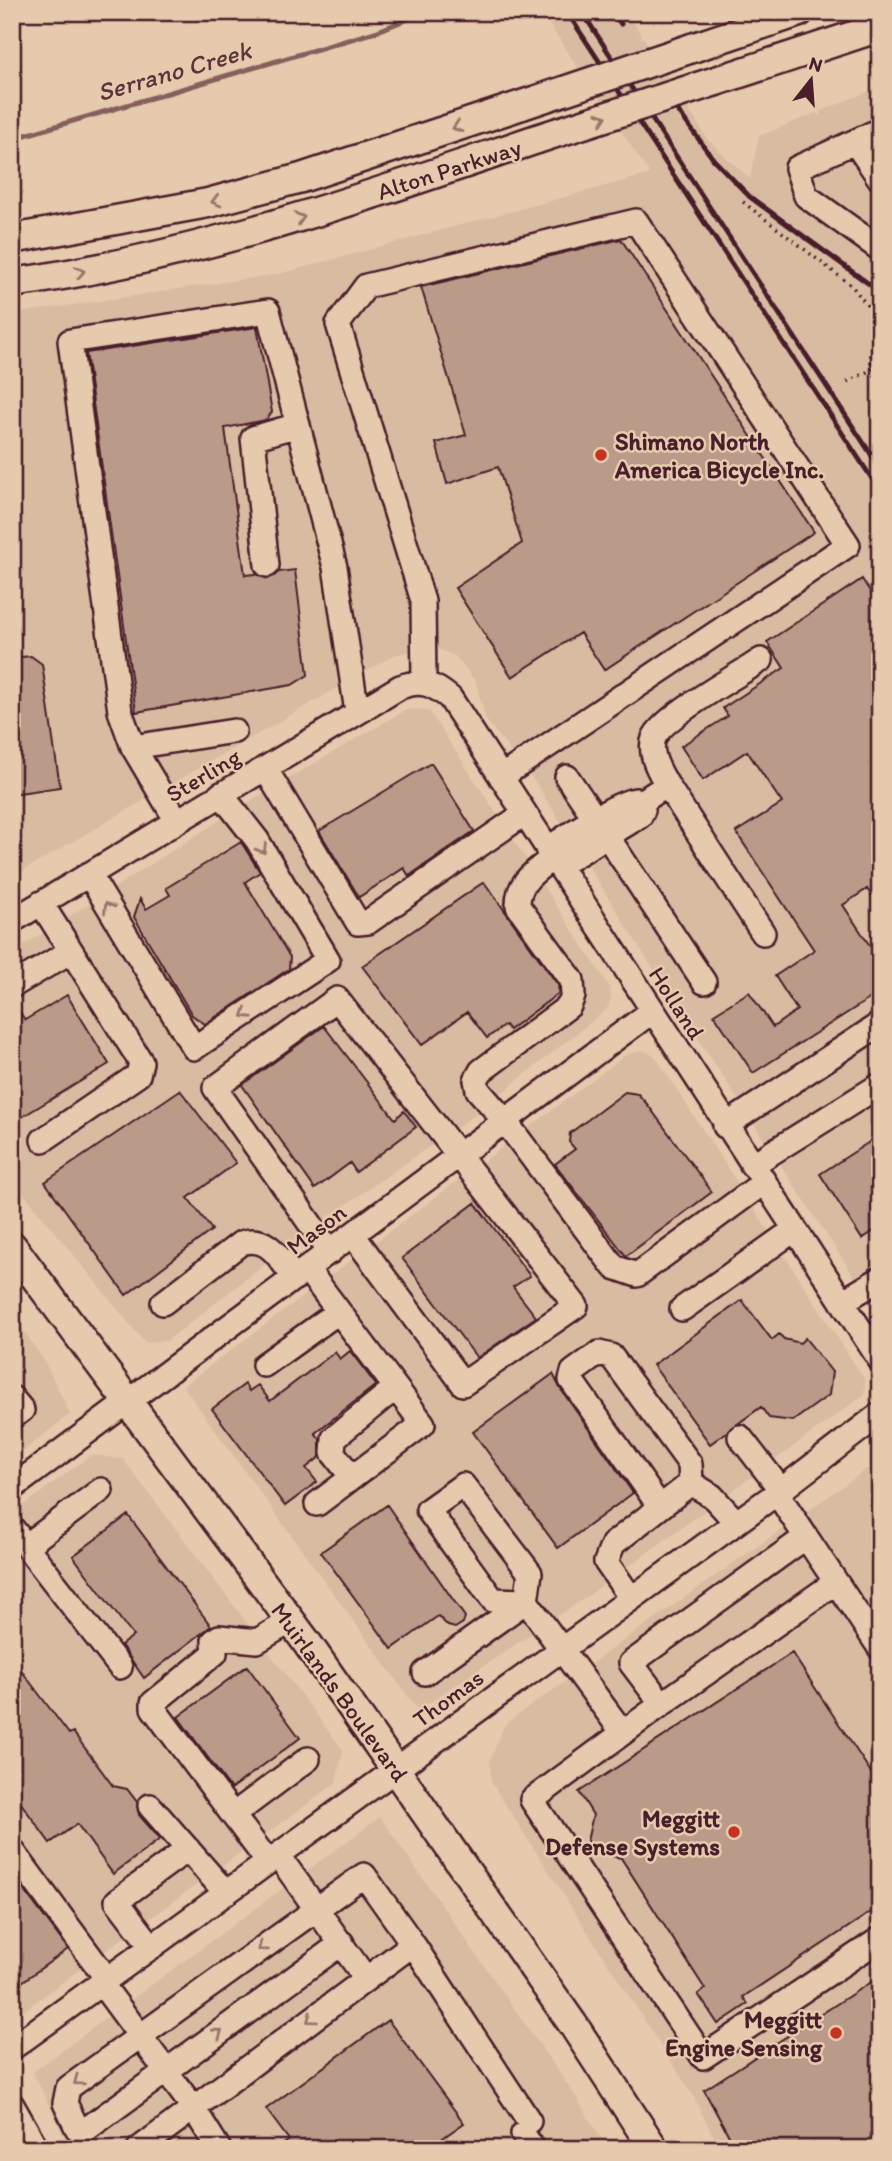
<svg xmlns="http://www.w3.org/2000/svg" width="892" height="2161" font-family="Itim,sans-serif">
<rect width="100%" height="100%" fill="#e5caad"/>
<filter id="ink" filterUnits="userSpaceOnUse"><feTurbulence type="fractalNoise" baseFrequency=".0143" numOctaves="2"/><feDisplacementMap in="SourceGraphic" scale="14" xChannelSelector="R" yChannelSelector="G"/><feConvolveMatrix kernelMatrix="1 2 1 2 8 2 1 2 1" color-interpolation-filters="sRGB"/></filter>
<g filter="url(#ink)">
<path fill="#d8bca2" d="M541,12h86l81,128 42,39 9,-43 121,-49v1229l-195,-297 -149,-236 -50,-63 -10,-38 -21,-26 -23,-9 -38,8 -382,222v-563l267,-40 371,-100z
M420,709l10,3 179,274 2,13 -4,10 -135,108 -167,116 -138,108 -22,2 -133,-164v-226l241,-154 153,-89z
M643,1050l12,6 210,324 -1,15 -279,203 -167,112 -235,-324 444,-332z
M12,1312l34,52 24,50 -58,46z
M91,1455l32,4 220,291 -7,33 -324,236v-505z
M880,1460v689h-160l-28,-55 -201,-312 -1,-22 15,-36z
M380,1817l194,277 34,55h-538l-37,-77z"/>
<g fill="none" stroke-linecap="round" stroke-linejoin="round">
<path stroke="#845f5c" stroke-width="5" d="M12,139l363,-107 51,-20"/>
</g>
<path fill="#ba9b89" stroke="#4a1f2b" stroke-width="2" d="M621,239l193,293 -210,138 -24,-37 -68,44 -57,-89 67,-45 -24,-76 -51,17 -11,-41 30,-8 -45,-148z
M257,327l15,85 -6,8 -41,8 20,147 11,-1 12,5 11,-7 16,-2 13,105 -16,10 -156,27 -50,-359z
M862,579l18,28v301l-13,-19 -24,16 37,56v31l-127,81 -39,-59 35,-22 24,35 24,-17 -22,-34 39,-26 -78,-118 46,-29 -35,-52 -44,29 -22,-34 47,-30 -5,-8 61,-40 -17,-26z
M31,656l11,8 18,123 -48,7v-136z
M431,763l43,68 -65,45 -5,-8 -45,29 -40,-66z
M241,842l19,30 -15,10 45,75 -1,12 -84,55 -13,-9 -58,-98 6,-18 6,10 24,-14 -4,-7z
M484,882l74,103 1,8 -50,37 -4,-5 -18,13 -20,-26 -45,33 -60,-79z
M67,995l42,69 -97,59v-123l13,20z
M324,1026l71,93 9,-8 12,16 -60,45 -6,-9 -35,26 -73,-104z
M180,1090l56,73 -48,35 24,32 -86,65 -81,-113z
M625,1092l13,2 9,10 65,88 -86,64 -71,-92 20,-15 -6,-7 1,-9z
M880,1135v34l-10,7 10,14v37l-18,12 -42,-65z
M475,1203l55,73 -17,11 23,30 -59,41 -75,-100z
M742,1300l30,40 7,-6 5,5 16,4 5,-5 27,34 -3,23 -36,26 -24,-3 -8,-11 -51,37 -57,-79z
M350,1351l26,34 -61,48 5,6v18l-14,11 11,14 -32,24 -73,-97 33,-25 4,7 9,-6 12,16 65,-49 5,7z
M553,1374l7,14 73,105 -75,55 -85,-116z
M387,1505l78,112 -2,6 -8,5 -7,-2 -10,-10 -46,33 -71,-97z
M128,1515l83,111 -67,52 -23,-33 12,-9 -60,-80z
M792,1653l88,133v120l-137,91 5,7 -30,20 -20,-30 7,-5 -84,-131 -36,-8 8,-35 -14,-23z
M12,1658l57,76 4,-2 40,54 14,3 10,13 2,13 21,24 -47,35 -36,-50 -27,19 -38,-52z
M247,1666l53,72 -69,51 -53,-72z
M12,1874l56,75 -56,40z
M880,1976v167l-10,6h-134l-32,-59z
M388,2020l76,103 -37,26h-150l12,-9 -23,-31z"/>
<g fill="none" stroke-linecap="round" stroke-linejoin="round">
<g stroke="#4a1f2b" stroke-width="28">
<path id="minor" d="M880,130l-83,38 9,28 74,53
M855,142l25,37
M267,565l-14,-127 45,-13
M424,682l-1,-81 -85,-277 28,-38 270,-65 212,324 -347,232
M133,747l-13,-36 -50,-370 198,-30 67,256 22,145
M265,768l93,155 10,-1 156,-108
M667,785l96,148
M640,803l27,-18c-7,-13 -19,-31 -13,-47 8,-21 85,-63 107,-78
M177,821l-44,-74 101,-16
M547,849c18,-11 71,-48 89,-49l7,10 -3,6 -33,20 -40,-59
M552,858c-17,14 -35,24 -34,48l54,74 1,16 -4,10 -88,65 -5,9 2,10 27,31 109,146 23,8 126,-92
M558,866l49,-30 97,146
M89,874l105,174 134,-88 -71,-120 -36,-46
M41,903l100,159 -3,13 -95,65
M12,921l388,-234c21,-8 33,-3 50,11l430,662
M12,986l59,-35
M725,1126l155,-102
M752,1165l128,-80
M330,1252l-115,-164 122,-89 239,307 -113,78 -110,-149
M307,1269l116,155 -106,80
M842,1302l38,-23
M163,1303l78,-60c28,-9 38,16 54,35
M682,1309l112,-79
M264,1365l74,-53
M12,1398l10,12 -10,7
M740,1437l41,53
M351,1476l-18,-23 1,-15 61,-50
M12,1488l639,-476
M777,1493l29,44 -175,126 31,41 -130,96 171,257 177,-118
M660,1507l-89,-127 2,-8 26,-19 12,3 79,108 1,19
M12,1528l108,139
M26,1546l75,-56
M836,1582l44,66
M631,1598l-25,-36 7,-18 78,-61 21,13 24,26
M425,1673l101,-72 -33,-1 -65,-90 35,-25 67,88 -4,28 97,132
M662,1704l174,-122 -30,-45
M150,1806l76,87
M233,1815l75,-56
M12,1850l95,129
M278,1855l88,124
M268,1862l-115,-154v-5l62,-50 -1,-12 5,-4 38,4 34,-20
M342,1943l-254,185h-11l-12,-25 3,-15 296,-213 49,69 116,177
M152,1947l-35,-46 71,-52
M101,1983l91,123 27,43
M12,2048l765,-555 103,-79
M12,2105l25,44
M523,2134l10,15
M139,2149l274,-205"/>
</g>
<g stroke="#4a1f2b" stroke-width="33">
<path id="major" d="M692,48l107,-36
M716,81l164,-54
M12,239l196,-36 93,-25 221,-73
M12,283c182,-25 353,-86 525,-144
M12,1246l293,394 269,386 80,123"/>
</g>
<path stroke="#4a1f2b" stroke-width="3.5" stroke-dasharray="2 5" stroke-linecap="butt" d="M743,202l109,84 28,36
M880,336c-15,13 -10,34 0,48
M847,382l26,-13"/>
<use href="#minor" stroke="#e5caad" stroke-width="23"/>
<use href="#major" stroke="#e5caad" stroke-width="28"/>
<path stroke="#4a1f2b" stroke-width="5" d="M567,12l313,479
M582,12l298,456
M613,12l8,12
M662,89l52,71 36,37 130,95"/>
<g stroke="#4a1f2b" stroke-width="33" stroke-linecap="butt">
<path id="major-bridge" d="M522,105l170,-57
M537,139l179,-58"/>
</g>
<use href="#major-bridge" stroke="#e5caad" stroke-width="28"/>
</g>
<defs><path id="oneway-chevron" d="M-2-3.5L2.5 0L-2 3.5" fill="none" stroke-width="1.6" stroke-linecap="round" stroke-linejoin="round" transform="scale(1.75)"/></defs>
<g stroke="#98746c">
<use href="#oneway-chevron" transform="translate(602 118) rotate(-18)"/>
<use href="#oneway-chevron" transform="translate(457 127) rotate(162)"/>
<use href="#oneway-chevron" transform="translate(216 201) rotate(165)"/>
<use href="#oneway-chevron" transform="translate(300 218) rotate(-17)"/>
<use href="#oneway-chevron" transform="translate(80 272) rotate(-11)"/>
<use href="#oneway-chevron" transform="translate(262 849) rotate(59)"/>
<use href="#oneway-chevron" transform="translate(108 907) rotate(-121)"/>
<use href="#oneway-chevron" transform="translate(246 1014) rotate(147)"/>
<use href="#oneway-chevron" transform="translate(262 1947) rotate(144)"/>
<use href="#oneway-chevron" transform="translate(311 2019) rotate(144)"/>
<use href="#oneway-chevron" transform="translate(218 2033) rotate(-36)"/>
<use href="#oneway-chevron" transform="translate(78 2081) rotate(143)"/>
</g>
</g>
<g fill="#c8321e" stroke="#e5caad" stroke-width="2.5">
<circle cx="601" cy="455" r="7"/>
<circle cx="734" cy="1832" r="7"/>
<circle cx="836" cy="2033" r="7"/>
</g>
<g text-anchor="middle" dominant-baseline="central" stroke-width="5" stroke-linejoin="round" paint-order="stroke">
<g font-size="24" fill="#4a1f2b" stroke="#e5caad">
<text transform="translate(449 169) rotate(-18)">Alton Parkway</text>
<text transform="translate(203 775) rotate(-31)">Sterling</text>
<text transform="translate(677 1003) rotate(57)">Holland</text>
<text transform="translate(316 1229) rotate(-37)">Mason</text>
<text transform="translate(340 1692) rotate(54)">Muirlands Boulevard</text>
<text transform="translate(448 1698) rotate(-36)">Thomas</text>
</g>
<g font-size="24" font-weight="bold" fill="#4a1f2b" stroke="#e5caad" text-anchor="end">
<text x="615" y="441" text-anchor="start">Shimano North<tspan x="615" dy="28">America Bicycle Inc.</tspan></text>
<text x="720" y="1818">Meggitt<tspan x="720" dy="28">Defense Systems</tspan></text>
<text x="822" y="2019">Meggitt<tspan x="822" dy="28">Engine Sensing</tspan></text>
</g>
<g font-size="26" font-style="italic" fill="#5d343b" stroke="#e5caad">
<text transform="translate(174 71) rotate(-16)">Serrano Creek</text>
</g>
</g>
<rect width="892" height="2161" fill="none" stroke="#e5caad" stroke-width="42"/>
<rect x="21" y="21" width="850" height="2119" fill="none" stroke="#4a1f2b" stroke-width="2.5" filter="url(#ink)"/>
<g transform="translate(811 80) rotate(17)" stroke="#e5caad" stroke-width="5" paint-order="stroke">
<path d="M0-5L12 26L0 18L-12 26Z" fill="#4a1f2b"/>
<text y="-10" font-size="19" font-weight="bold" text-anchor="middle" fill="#4a1f2b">N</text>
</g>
</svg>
